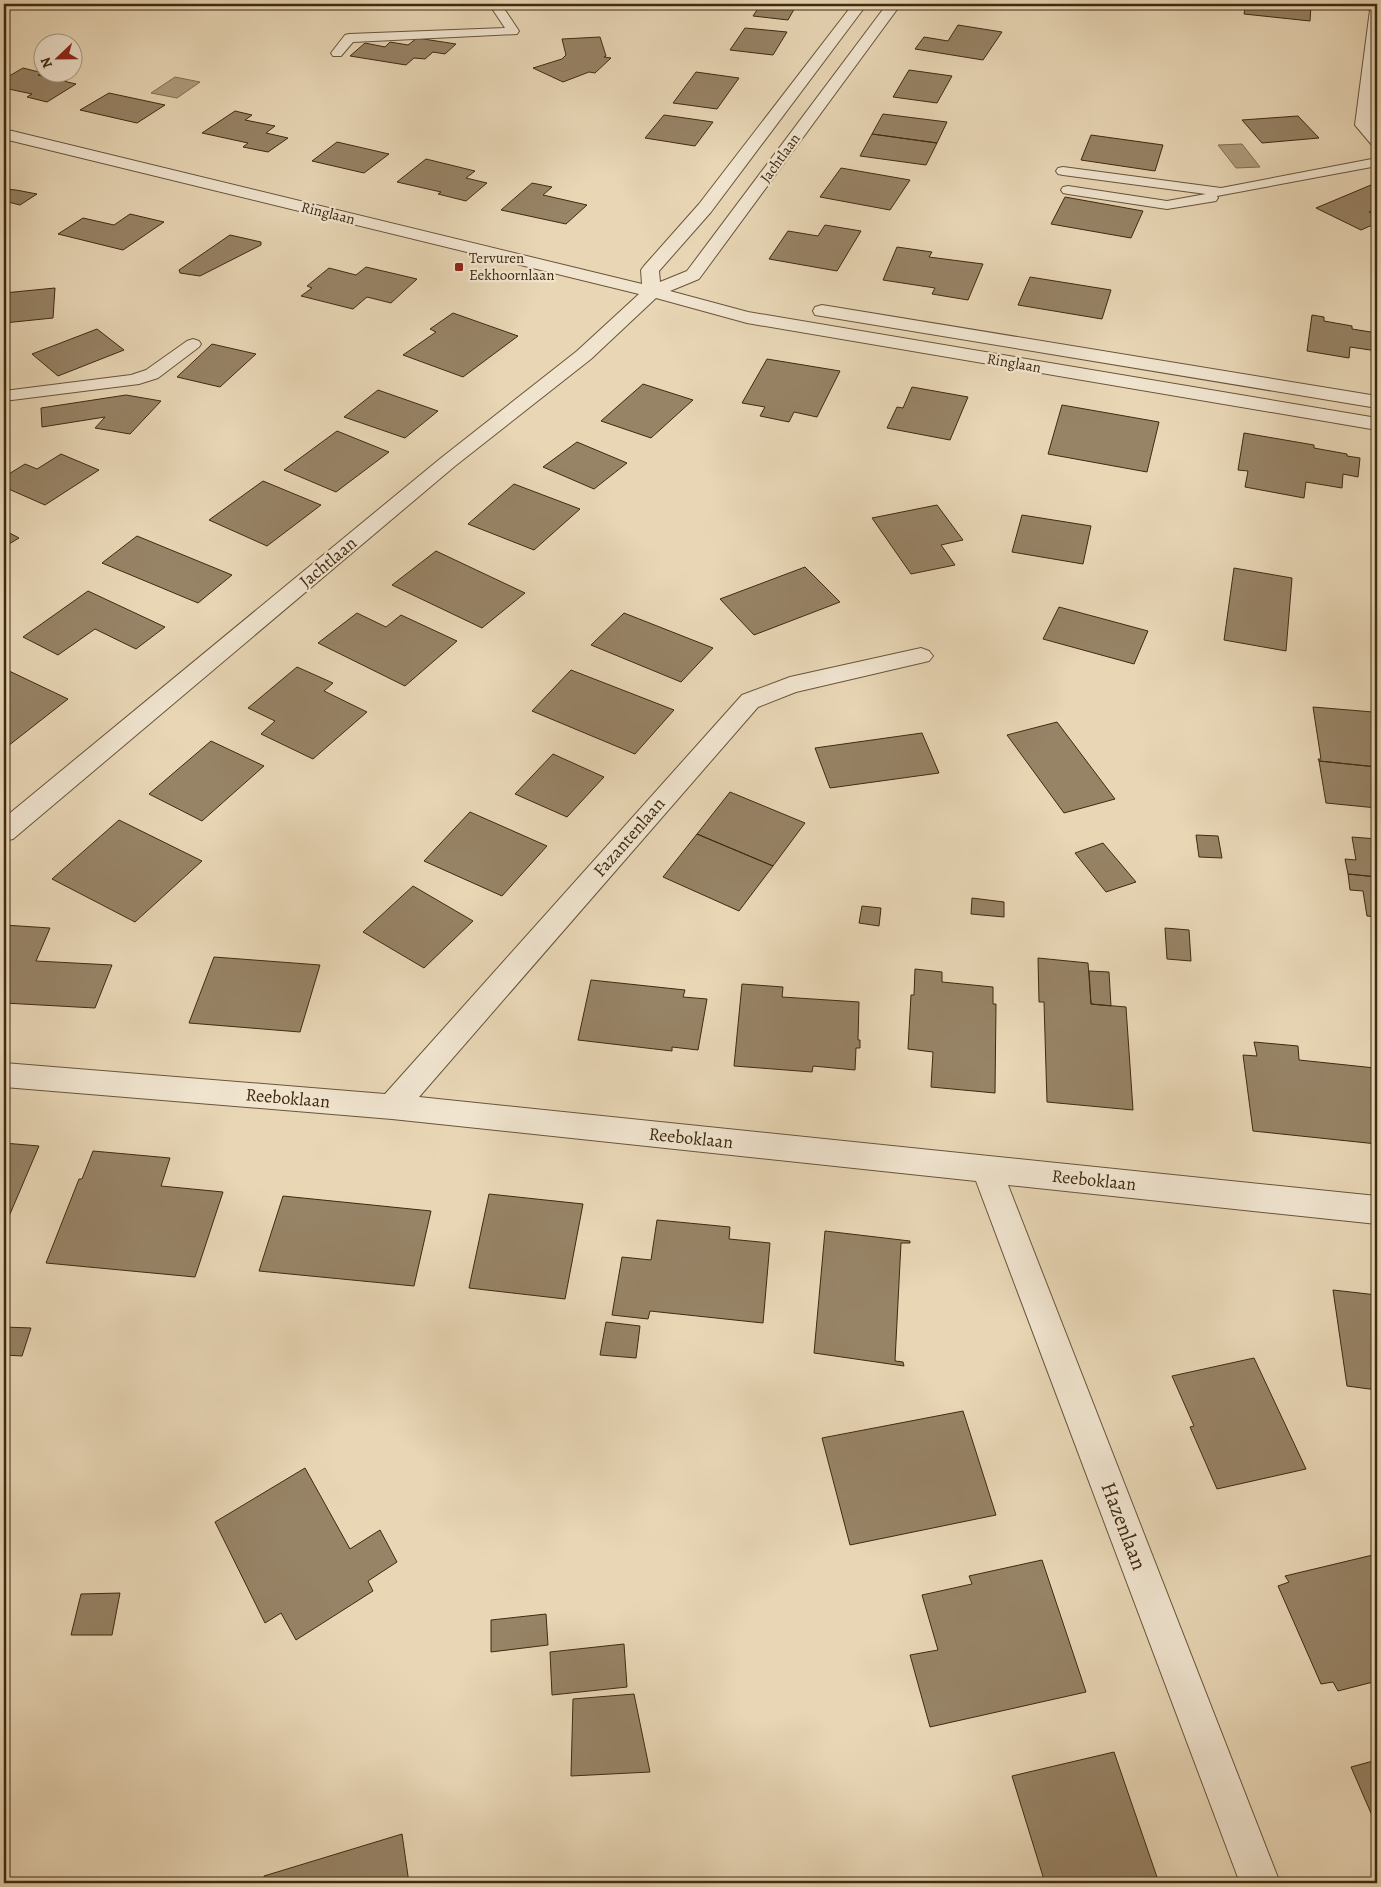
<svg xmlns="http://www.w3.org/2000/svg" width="1381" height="1887" font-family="Alegreya,serif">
<rect width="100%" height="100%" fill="#e8d6b5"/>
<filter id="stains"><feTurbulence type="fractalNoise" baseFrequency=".004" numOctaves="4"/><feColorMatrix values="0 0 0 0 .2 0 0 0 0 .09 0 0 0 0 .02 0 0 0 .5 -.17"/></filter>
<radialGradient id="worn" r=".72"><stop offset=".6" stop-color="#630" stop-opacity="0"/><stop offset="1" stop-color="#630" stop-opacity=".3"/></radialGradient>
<path fill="#af9c7d" stroke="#826e51" d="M175,77l25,5 -23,16 -26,-5z
M1242,144l18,23 -24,1 -18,-23z"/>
<path fill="#978366" stroke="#3f2a10" d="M249,4h43l-7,5z
M376,4h79l-80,2z
M761,4h36l-9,16 -35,-4z
M1246,4l65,1 -1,16 -66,-7z
M958,25l44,7 -19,28 -68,-11 9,-12 24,4z
M745,28l42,4 -14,23 -43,-5z
M600,37l6,19 -2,1 7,1 -16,15 -6,-1 -26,10 -30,-14 29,-9 4,-4 -4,-16z
M417,38l39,6 -11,10 -12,-2 -8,7 -11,-1 -8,7 -56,-9 15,-13 20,4 5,-5 18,3z
M23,68l20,5 -5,2 38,9 -29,18 -20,-5 5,-3 -28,-6v-9z
M909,70l43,6 -15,27 -44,-6z
M696,72l43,6 -22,31 -44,-6z
M109,93l56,12 -28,18 -57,-13z
M235,111l17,4 -7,5 30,6 -9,7 22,5 -20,14 -25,-5 5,-4 -46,-10z
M883,114l64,8 -10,21 -65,-9z
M664,115l49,7 -18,24 -50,-8z
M1298,116l21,22 -57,5 -20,-23z
M872,134l65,9 -11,22 -66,-9z
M1091,135l72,10 -8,26 -74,-11z
M337,142l52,12 -25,19 -52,-12z
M426,159l49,12 -9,7 21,5 -21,18 -28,-7 3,-2 -44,-10z
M841,168l69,12 -20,30 -70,-13z
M532,183l20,4 -9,8 44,10 -21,19 -65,-14z
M1371,185l6,3v21l-8,3 8,4v7l-16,7 -45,-22z
M4,189l12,1 21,4 -17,11 -16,-4z
M1065,197l78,14 -12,27 -80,-14z
M130,214l34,8 -41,28 -65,-16 25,-16 31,7z
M825,225l36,6 -24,40 -68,-12 19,-28 30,5z
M230,235l31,7v3l-61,31 -20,-3 -1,-3z
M897,247l35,5 -3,5 54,7 -15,36 -36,-6 3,-6 -52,-8z
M366,267l51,12 -26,24 -24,-6 -14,12 -52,-13 11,-8 -5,-2 22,-18 27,7z
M1030,277l81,13 -9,29 -84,-14z
M55,288l-2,30 -49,5v-30z
M453,313l65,23 -55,41 -60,-22 33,-23 -6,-3z
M1312,315l12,2v4l28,5v3l25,4v18l-27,-4 -1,11 -42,-7z
M97,329l27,21 -66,26 -26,-22z
M212,344l44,10 -36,33 -43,-10z
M767,359l73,12 -23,46 -23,-5 -5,10 -29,-6 5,-9 -23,-4z
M643,384l50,16 -42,38 -50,-17z
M912,387l56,10 -18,43 -63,-12 10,-21 6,1z
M378,390l60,21 -33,27 -61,-21z
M126,395l35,6 -31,33 -35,-6 10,-11 -63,10 -1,-19z
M1062,405l97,17 -12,50 -99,-18z
M337,431l52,21 -53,40 -52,-22z
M1244,433l70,12v3l33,6v2l13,2 -2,19 -15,-3 -1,14 -36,-6 -2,16 -59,-11 3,-16 -10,-1z
M577,442l50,21 -33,26 -51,-22z
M61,454l38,16 -54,35 -41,-18v-10l21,-13 12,5z
M263,481l58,24 -54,41 -58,-26z
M514,484l66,25 -46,41 -66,-26z
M937,505l26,35 -22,5 14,20 -44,9 -39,-56z
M1022,515l69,11 -8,38 -71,-12z
M4,530l15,8 -15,9z
M137,536l95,39 -34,28 -96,-40z
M436,551l89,42 -43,35 -90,-43z
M805,567l35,35 -86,33 -34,-36z
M1234,568l58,10 -6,73 -62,-11z
M88,591l77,36 -29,22 -41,-20 -37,26 -35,-18z
M1059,607l89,24 -14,33 -91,-25z
M357,613l29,14 15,-12 56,26 -52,45 -87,-43z
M624,613l89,35 -32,34 -90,-37z
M297,667l36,16 -9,8 43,21 -54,47 -52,-25 14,-13 -27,-13z
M7,670l61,29 -60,47 -4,-2v-71z
M571,670l103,40 -39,44 -103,-43z
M1313,707l60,5 4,17v38l-58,-6 -1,-2h3z
M1057,722l58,77 -51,14 -57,-78z
M922,733l17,40 -109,15 -15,-40z
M211,741l53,25 -62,55 -53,-27z
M553,754l51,23 -37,40 -52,-23z
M1319,761l58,6v41l-51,-5z
M730,792l75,31 -32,43 -76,-32z
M470,812l77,34 -45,50 -78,-35z
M119,820l83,41 -67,61 -83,-43z
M697,834l76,32 -34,45 -76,-34z
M1196,835l22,1 4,22 -23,-1z
M1352,837l25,2v38l-29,-3 -3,-15 11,1z
M1103,843l33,39 -30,10 -31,-39z
M1348,874l29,3v40l-10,-1 -4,-25 -13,-1z
M413,886l60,35 -49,47 -61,-36z
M972,898l32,4v15l-33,-3z
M862,906l19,2 -2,18 -20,-3z
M4,925l46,3 -14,33 76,4 -17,43 -91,-5z
M1165,928l24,2 2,31 -24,-2z
M214,957l106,8 -20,67 -111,-9z
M1038,958l50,5 3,41 35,3 7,103 -86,-8 -3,-100h-5z
M915,969l27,3v10l51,5v17h3l-1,89 -64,-6 2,-35 -25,-3 3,-54h3z
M1089,971l20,1 2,34 -20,-2z
M591,980l94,10 -2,7 24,2 -9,51 -26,-3v4l-94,-11z
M742,984l41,3 -1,10 77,5 -1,38h2v8h-4l-1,22 -42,-4 -1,6 -78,-6z
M1254,1042l44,4 1,14 76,8 2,15v61l-124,-13 -10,-76 14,1z
M4,1143l35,3 -35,82z
M93,1151l77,7 -9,28 62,6 -28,85 -149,-14 33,-84h3z
M489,1194l94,10 -18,95 -96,-11z
M283,1196l148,15 -17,75 -155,-15z
M657,1220l73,7 -1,12 41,4 -7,80 -113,-12 -2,8 -36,-4 10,-58 29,3z
M825,1231l85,10v2h-9l-6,118 8,1 1,4 -90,-13z
M1333,1290l44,5v95l-30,-4z
M606,1322l34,4 -4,32 -36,-3z
M4,1327l27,1 -9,28 -18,-1z
M1254,1358l52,111 -89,20 -27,-62 4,-1 -22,-50z
M963,1411l33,104 -146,30 -28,-107z
M305,1468l45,81 30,-19 17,32 -29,19 5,10 -77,49 -15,-27 -16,10 -50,-101z
M1377,1554v127l-39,10 -5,-9 -12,2 -43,-98 11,-4 -4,-6z
M1042,1560l44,132 -156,35 -20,-72 28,-5 -16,-55 50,-11 -3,-8z
M120,1593l-8,42h-41l10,-41z
M546,1614l2,31 -57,7v-32z
M624,1644l3,43 -75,8 -2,-43z
M634,1694l16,78 -79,4 2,-77z
M1114,1752l45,131h-114l-33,-107z
M1377,1760v67l-26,-60z
M402,1834l7,49h-145v-7z"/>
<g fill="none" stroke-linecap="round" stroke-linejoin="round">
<g stroke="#695539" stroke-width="2">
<path id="lane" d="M489,4h12l18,27 -2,3 -164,8 -12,14h-8l-2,-3 14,-18 4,-1 156,-6z
M1377,158v8l-160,30 1,2 -2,3 -49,8 -99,-15 -5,-1 -2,-3 2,-3 5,-1 99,15 39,-7 -143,-19 -5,-1 -2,-3 2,-3 5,-1 158,21z
M193,339l6,2 2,3 -2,3 -41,31 -19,6 -135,17v-10l127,-16 15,-5 41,-29z"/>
</g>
<g stroke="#695539" stroke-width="2">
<path id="street" d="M853,4h14l-156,208 -52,59 1,11 27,-11 200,-267h14l-202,275 -29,12 78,21 629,106v12l-630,-107 -91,-25 -65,61 -136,107 -442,373 -9,2v-23l437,-360 136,-107 62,-57 -635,-155v-10l638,155 -1,-14 3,-4 55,-62z
M1377,6v63l-6,55 6,8v14l-6,-2 -16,-19 15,-115 2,-3z
M822,305l555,91v12l-562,-93 -2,-4 2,-4z
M921,648l8,3 4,5 -4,5 -133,31 -38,15 -339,390 958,99v28l-369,-39 272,698h-40l-264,-702 -584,-62 -388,-32v-24l381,31 357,-399 48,-18z"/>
</g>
<use href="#lane" fill="#f0e4cf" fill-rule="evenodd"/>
<use href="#street" fill="#f0e4cf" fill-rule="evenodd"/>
</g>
<rect fill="#8f2418" stroke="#f0e4cf" stroke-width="2" x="454" y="262" width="10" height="10" rx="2.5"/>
<g text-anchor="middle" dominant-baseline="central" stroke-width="4.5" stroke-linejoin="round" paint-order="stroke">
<g font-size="15" fill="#3f2a10" stroke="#f0e4cf">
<text transform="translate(780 158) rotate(-54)">Jachtlaan</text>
<text transform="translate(328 213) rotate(14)">Ringlaan</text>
<text transform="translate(1014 363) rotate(10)">Ringlaan</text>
</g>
<g font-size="15" fill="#3f2a10" stroke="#f0e4cf" text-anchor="start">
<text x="469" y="258">Tervuren<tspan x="469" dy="17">Eekhoornlaan</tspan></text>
</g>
<g font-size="18" fill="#3f2a10" stroke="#f0e4cf">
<text transform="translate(328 562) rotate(-40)">Jachtlaan</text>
<text transform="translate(629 837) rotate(-49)">Fazantenlaan</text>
<text transform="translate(288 1098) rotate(5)">Reeboklaan</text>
<text transform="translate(691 1138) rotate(6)">Reeboklaan</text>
<text transform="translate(1094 1180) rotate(6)">Reeboklaan</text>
</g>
<g font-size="21" fill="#3f2a10" stroke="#f0e4cf">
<text transform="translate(1124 1526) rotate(69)">Hazenlaan</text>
</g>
</g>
<rect width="1381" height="1887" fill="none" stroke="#e8d6b5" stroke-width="20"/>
<rect x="5" y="5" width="1371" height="1877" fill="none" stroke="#3f2a10" stroke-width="2.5"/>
<rect x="10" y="10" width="1361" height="1867" fill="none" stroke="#3f2a10"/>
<g transform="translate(58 58) rotate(248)"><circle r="24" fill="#f0e4cf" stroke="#a99a83"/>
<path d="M0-4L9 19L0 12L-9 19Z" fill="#8f2418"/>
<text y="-8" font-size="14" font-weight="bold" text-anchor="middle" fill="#3f2a10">N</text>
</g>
<rect width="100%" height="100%" filter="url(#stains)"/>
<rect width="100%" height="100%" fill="url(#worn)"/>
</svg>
